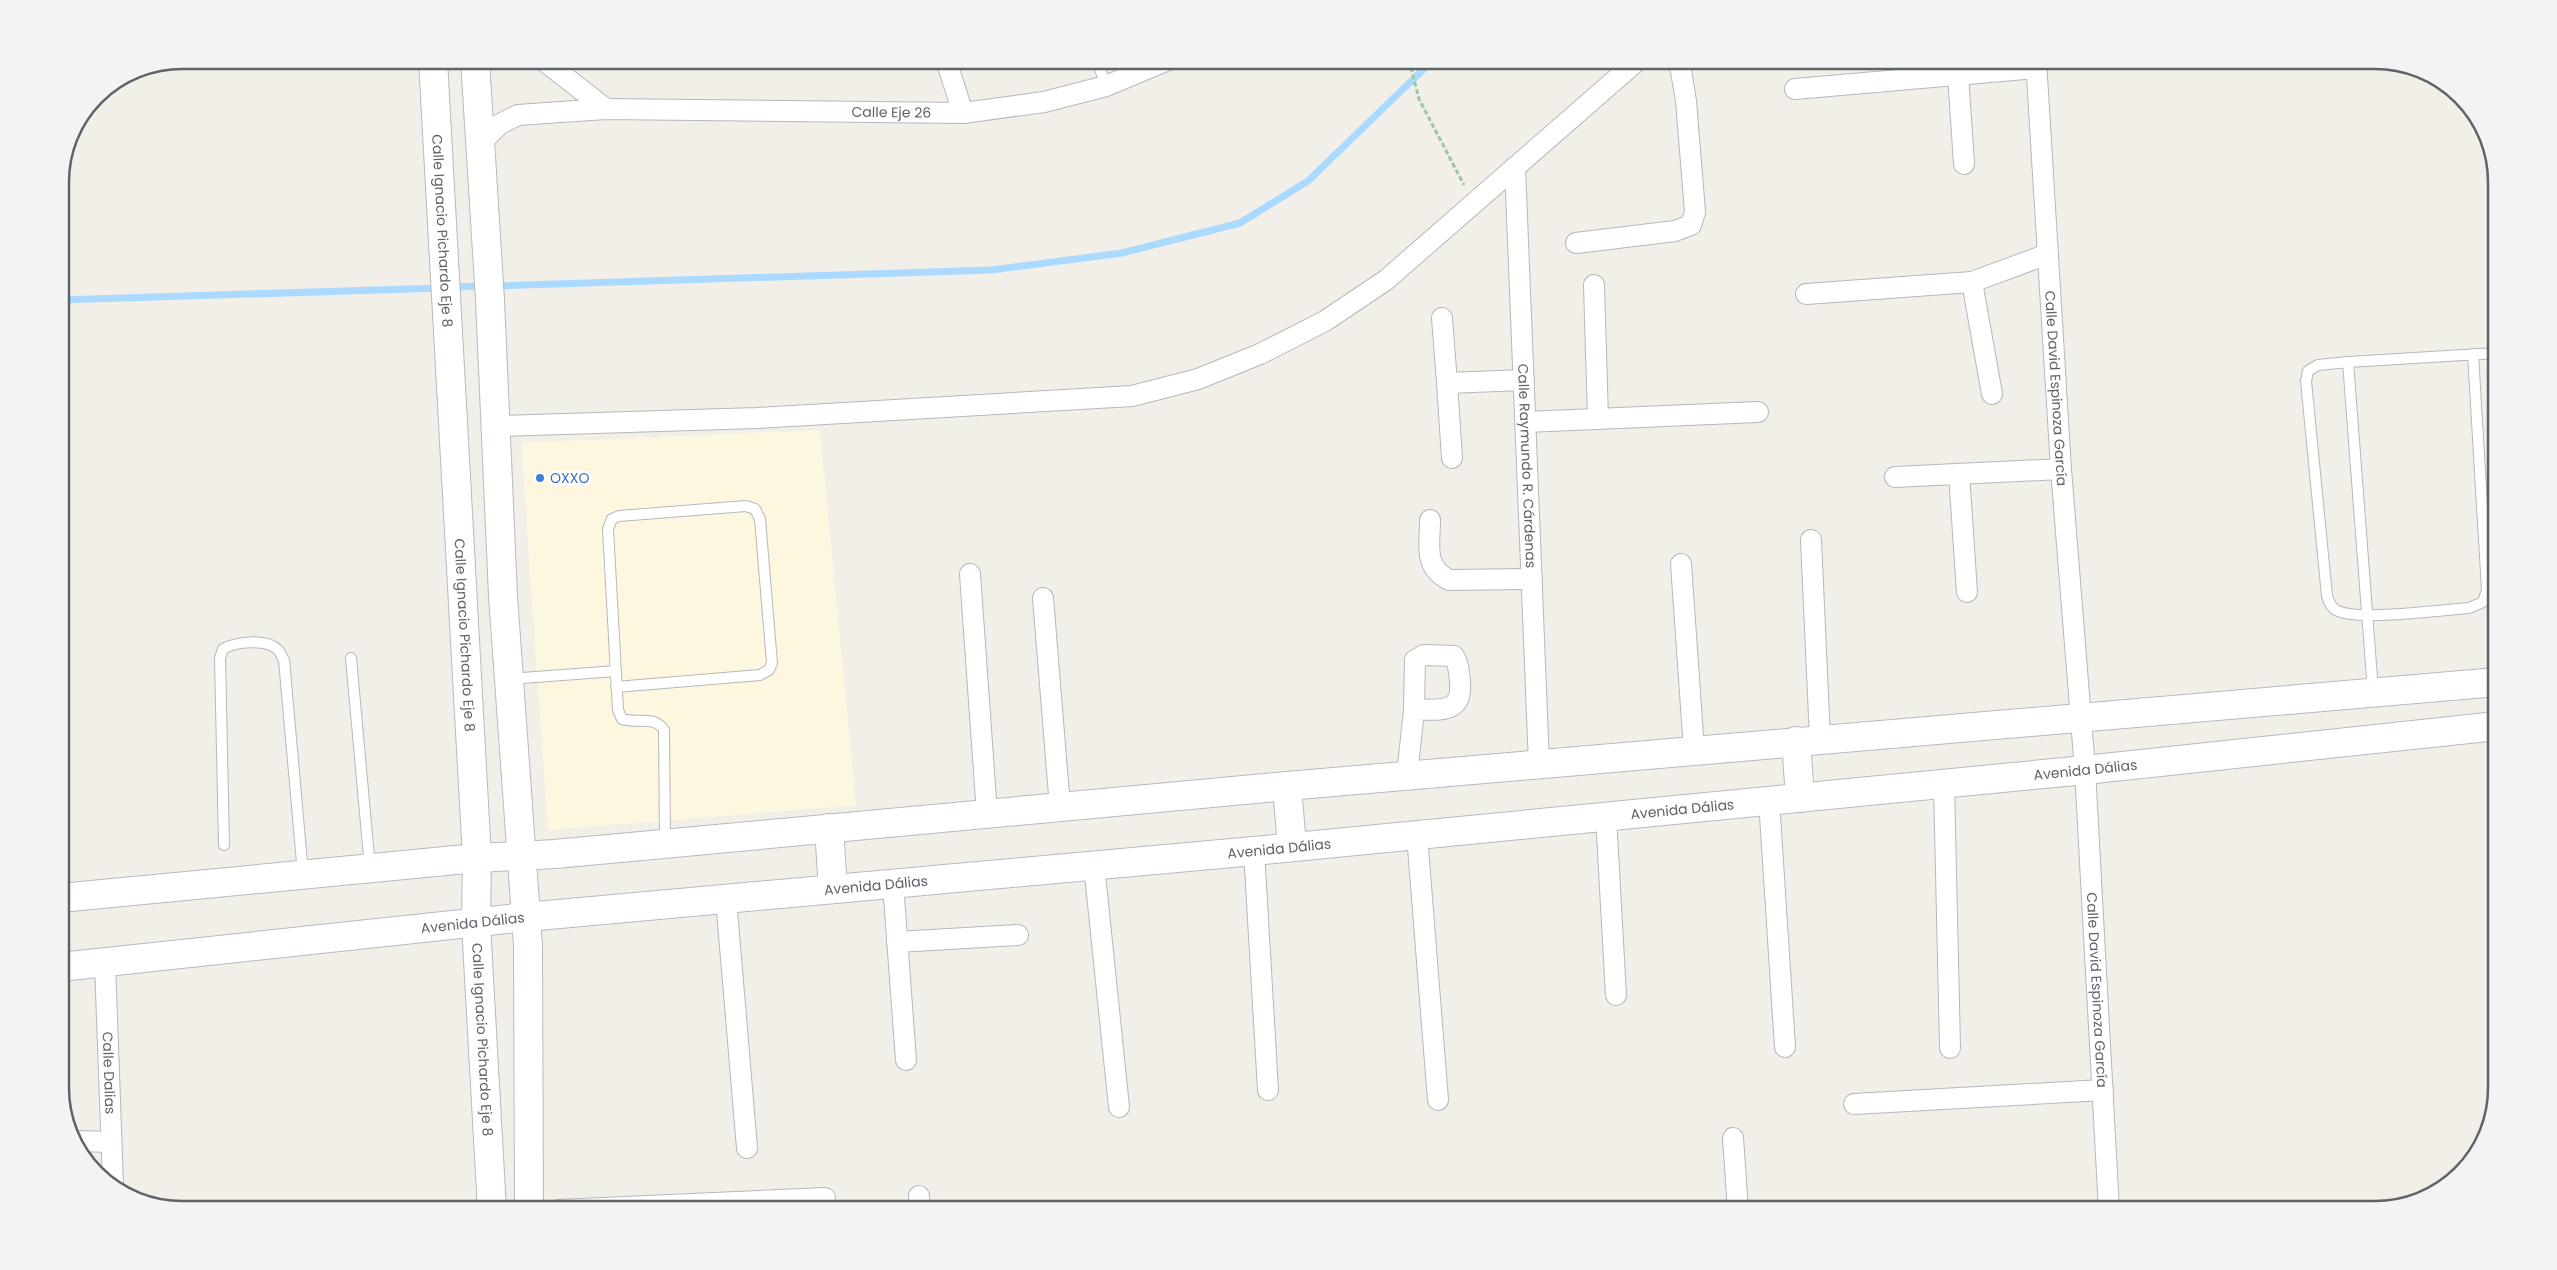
<svg xmlns="http://www.w3.org/2000/svg" width="2557" height="1270" font-family="Poppins,sans-serif">
<rect width="100%" height="100%" fill="#f1efe8"/>
<path fill="#fef7e0" d="M820,430l36,375 -308,25 -27,-387z"/>
<g fill="none" stroke-linecap="round" stroke-linejoin="round">
<path stroke="#aadaff" stroke-width="7" d="M495,286l496,-16 131,-17 118,-30 68,-42 125,-121
M450,287l35,-1
M60,300l380,-12"/>
<g stroke="#b5b8bc" stroke-width="12">
<path id="lane" d="M1097,60l9,26
M2348,362l-30,3 -10,6 -2,10 21,215c2,6 4,12 11,15 22,10 103,-1 131,-3l14,-6 4,-12 -14,-236
M351,658l19,210
M509,679l107,-8
M616,687l144,-12 9,-5 3,-7 -12,-144 -5,-10 -9,-3 -127,10 -7,3 -4,10 10,181 4,9c15,5 32,-4 42,11l1,113
M2373,691l-25,-329 149,-9
M224,845l-4,-187 3,-9c12,-7 43,-11 55,1 2,2 4,7 6,10l19,214"/>
</g>
<g stroke="#b5b8bc" stroke-width="22">
<g id="street">
<path d="M543,60l63,49"/>
<path d="M946,60l17,53"/>
<path id="s1" d="M2036,60l25,409 24,301 24,440"/>
<path d="M1958,75l6,89"/>
<path d="M1795,89l242,-21"/>
<path id="s2" d="M480,144l20,-20 18,-9 28,-2 60,-4 357,4 81,-11 62,-16 62,-26"/>
<path id="s3" d="M1515,167l24,597"/>
<path d="M1576,243l99,-12 16,-6 4,-13 -9,-111 -5,-30 -4,-11"/>
<path d="M1972,282l20,112"/>
<path d="M1594,285l4,134"/>
<path d="M1806,294l166,-12 76,-28"/>
<path d="M1442,318l5,65 77,-3"/>
<path d="M1447,383l5,75"/>
<path d="M1526,422l232,-10"/>
<path d="M496,426l261,-8 375,-22 66,-17 62,-25 65,-33 61,-41 252,-220"/>
<path d="M1959,474l8,118"/>
<path d="M1895,477l166,-8"/>
<path d="M1430,520c0,26 -7,46 19,60l83,-1"/>
<path d="M1811,540l9,199"/>
<path d="M1681,564l13,186"/>
<path d="M970,574l17,240"/>
<path d="M1043,598l17,209"/>
<path d="M1407,775l7,-65 1,-50 9,-5 30,1c5,8 5,17 6,26 3,33 -22,27 -46,28"/>
<path d="M1944,784l6,264"/>
<path d="M1769,800l16,247"/>
<path d="M1606,817l10,178"/>
<path d="M1417,835l21,265"/>
<path d="M1254,851l14,239"/>
<path d="M1094,865l25,242"/>
<path d="M893,884l13,176"/>
<path d="M726,899l21,249"/>
<path d="M897,942l121,-7"/>
<path id="s4" d="M105,963l8,221"/>
<path d="M1854,1104l249,-14"/>
<path d="M1733,1138l5,72"/>
<path d="M76,1141l35,1"/>
<path d="M919,1196l1,14"/>
<path d="M558,1210l267,-12"/>
</g>
</g>
<g stroke="#b6babf" stroke-width="30">
<g id="secondary">
<path id="s5" d="M433,60l44,798 -1,66 16,286"/>
<path d="M475,60l15,240 13,296 25,349 1,265"/>
<path d="M1796,741l4,57"/>
<path d="M1287,786l5,61"/>
<path d="M829,828l4,61"/>
<path d="M60,898l417,-40 78,-4 732,-68 1210,-104"/>
<path id="s6" d="M60,967l466,-50 728,-66 831,-81 412,-44"/>
</g>
</g>
<path stroke="#9cc7a9" stroke-width="3" stroke-dasharray="5 2.5" stroke-linecap="butt" d="M1409,60l10,39 45,86"/>
<use href="#lane" stroke="#fff" stroke-width="10"/>
<use href="#street" stroke="#fff" stroke-width="20"/>
<use href="#secondary" stroke="#fff" stroke-width="28"/>
</g>
<circle fill="#3f7fe0" stroke="#fff" stroke-width="2" cx="540" cy="478" r="5"/>
<g text-anchor="middle" dominant-baseline="central" stroke-width="4.5" stroke-linejoin="round" paint-order="stroke">
<g font-size="14" fill="#5f6368" stroke="#fff">
<text stroke="none"><textPath href="#s2" startOffset="422">Calle Eje 26</textPath></text>
<text stroke="none"><textPath href="#s5" startOffset="171">Calle Ignacio Pichardo Eje 8</textPath></text>
<text stroke="none"><textPath href="#s1" startOffset="329">Calle David Espinoza García</textPath></text>
<text stroke="none"><textPath href="#s3" startOffset="299">Calle Raymundo R. Cárdenas</textPath></text>
<text stroke="none"><textPath href="#s5" startOffset="576">Calle Ignacio Pichardo Eje 8</textPath></text>
<text stroke="none"><textPath href="#s6" startOffset="2035">Avenida Dálias</textPath></text>
<text stroke="none"><textPath href="#s6" startOffset="1630">Avenida Dálias</textPath></text>
<text stroke="none"><textPath href="#s6" startOffset="1225">Avenida Dálias</textPath></text>
<text stroke="none"><textPath href="#s6" startOffset="820">Avenida Dálias</textPath></text>
<text stroke="none"><textPath href="#s6" startOffset="415">Avenida Dálias</textPath></text>
<text stroke="none"><textPath href="#s1" startOffset="932">Calle David Espinoza García</textPath></text>
<text stroke="none"><textPath href="#s5" startOffset="981">Calle Ignacio Pichardo Eje 8</textPath></text>
<text stroke="none"><textPath href="#s4" startOffset="110">Calle Dalias</textPath></text>
</g>
<g font-size="14" fill="#366cbe" stroke="#fff" text-anchor="start">
<text x="550" y="478">OXXO</text>
</g>
</g>
<path d="M0 0H2557V1270H0ZM182 69H2375A113 113 0 0 1 2488 182V1088A113 113 0 0 1 2375 1201H182A113 113 0 0 1 69 1088V182A113 113 0 0 1 182 69Z" fill="#f2f3f3" fill-rule="evenodd"/>
<path fill="none" stroke="#5f6368" stroke-width="2.5" d="M182 69H2375A113 113 0 0 1 2488 182V1088A113 113 0 0 1 2375 1201H182A113 113 0 0 1 69 1088V182A113 113 0 0 1 182 69Z"/>
</svg>
